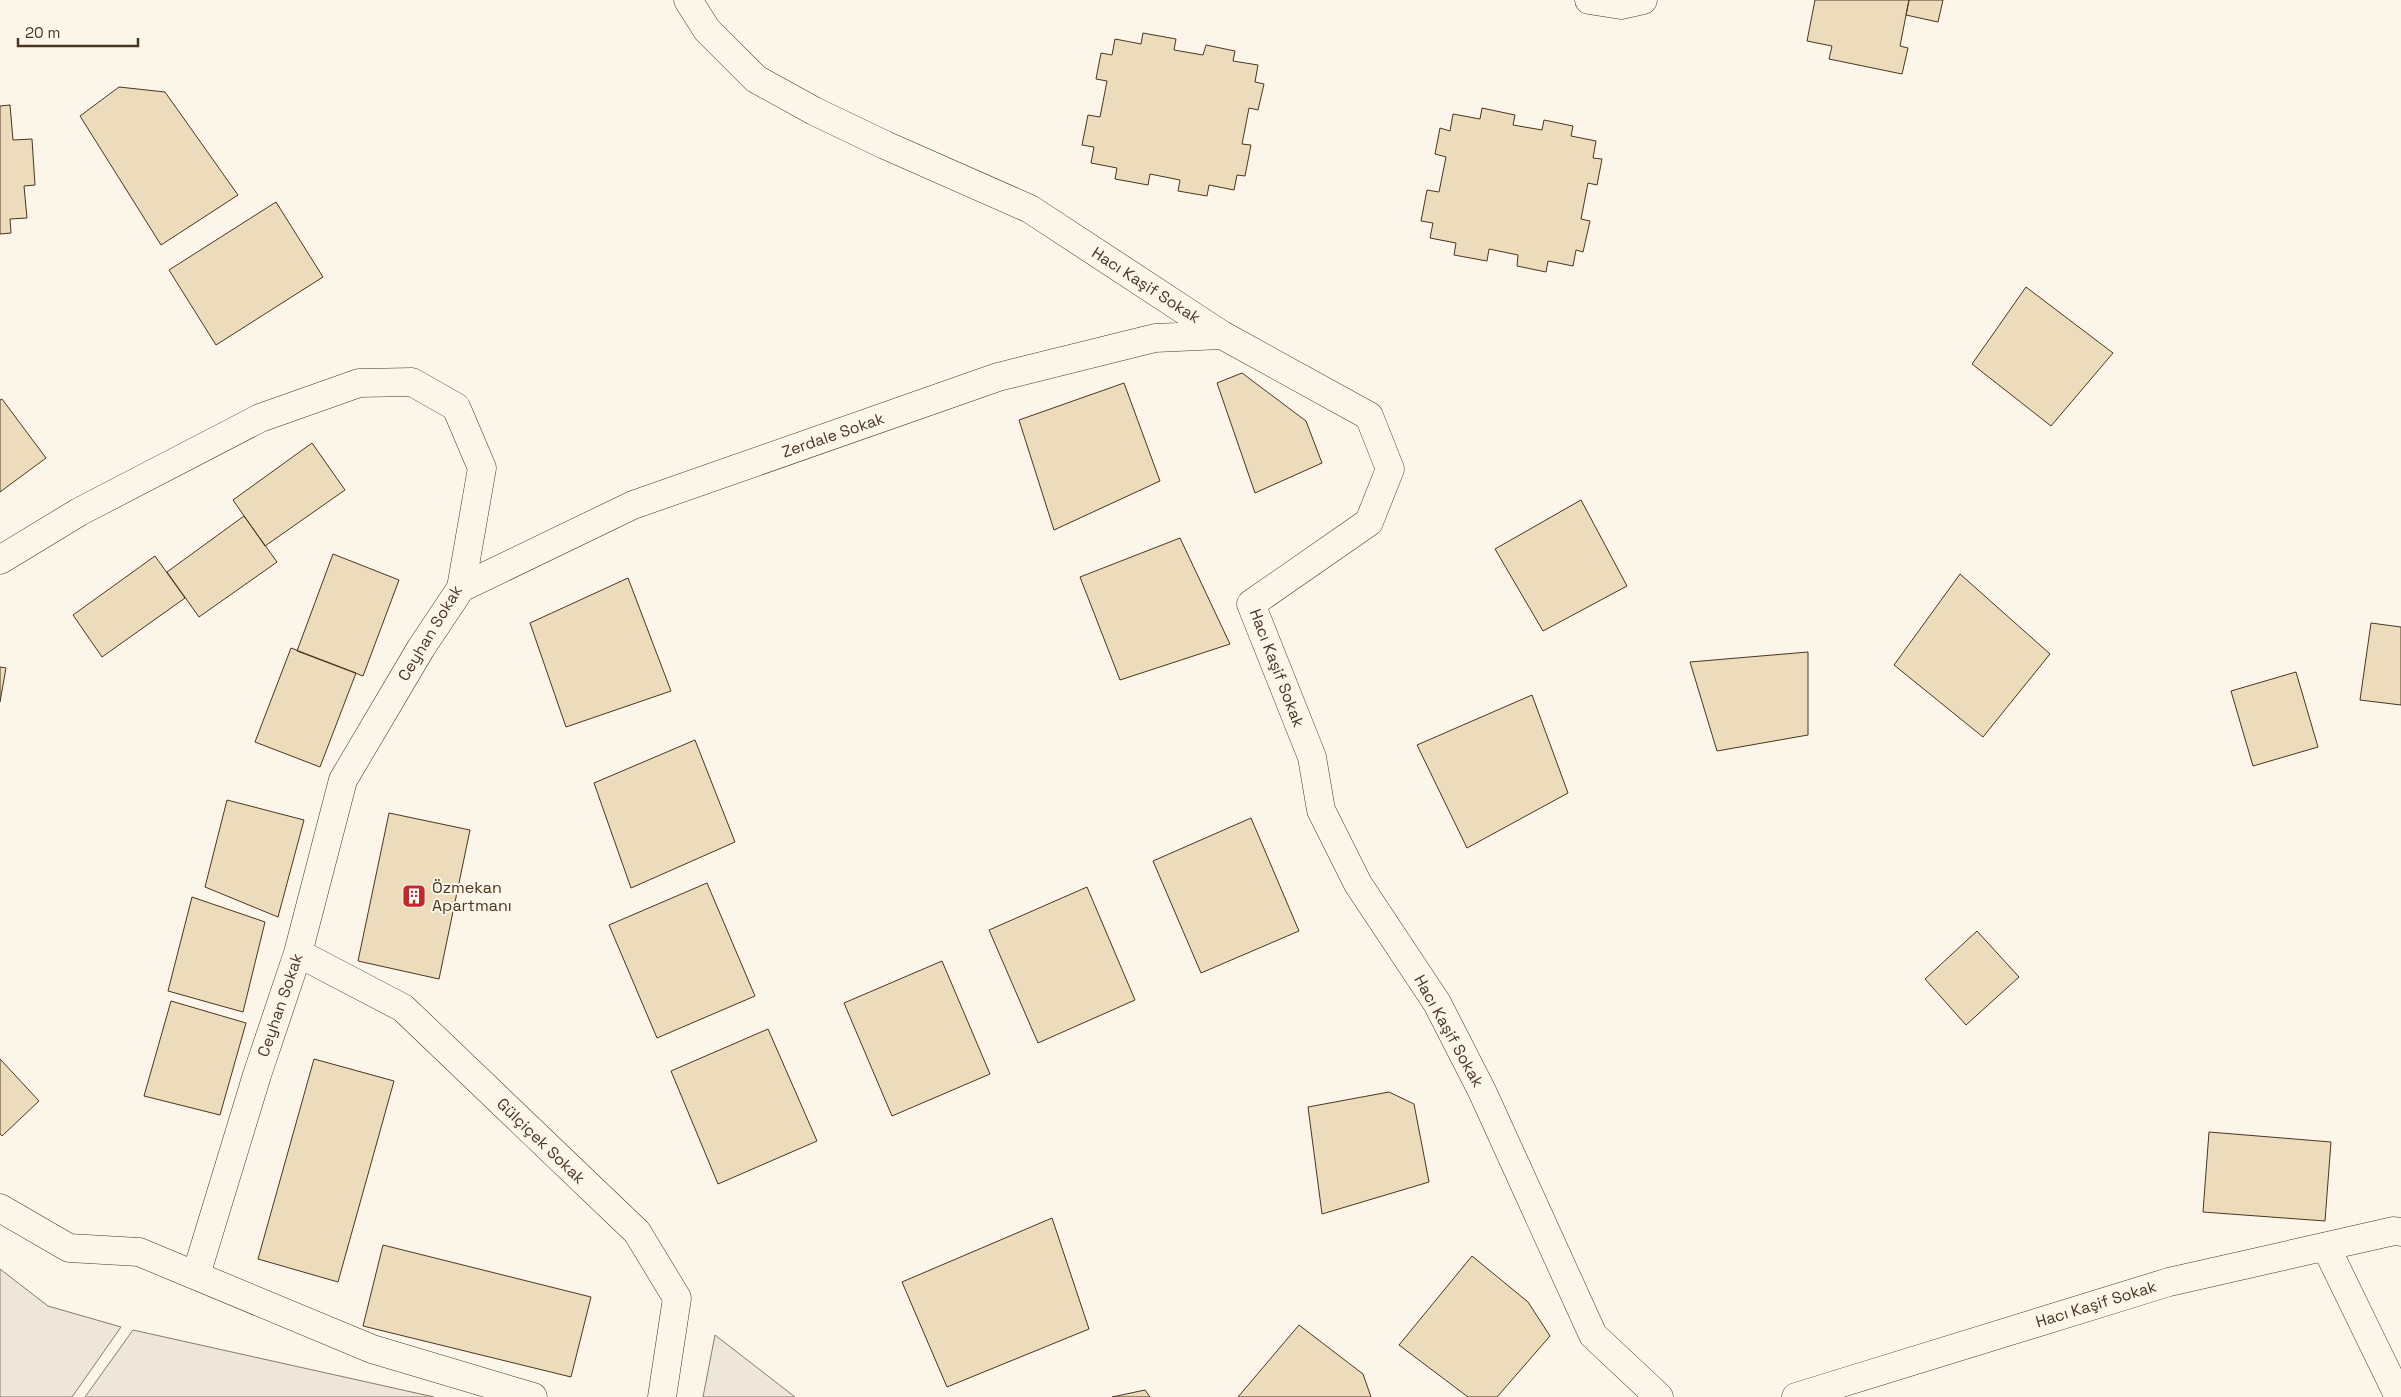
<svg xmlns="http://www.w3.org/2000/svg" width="2401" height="1397" font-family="'Space Grotesk',sans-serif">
<rect width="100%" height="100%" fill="#fbf6e9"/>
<path fill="#ede6d9" stroke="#887966" d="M0,1269l48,37 73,21 -49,70h-72z
M133,1330l301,67h-349z
M715,1335l80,62h-92z"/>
<path fill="#ecdcbc" stroke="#4a3520" d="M1815,0h94l-9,46 8,2 -6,26 -73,-15 3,-13 -25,-5z
M1909,0h34l-5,22 -32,-7z
M1143,33l33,6 -2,11 29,5 3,-10 29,6 -2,10 25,4 -3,17 9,2 -6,26 -9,-2 -7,36 9,1 -6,31 -8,-1 -3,15 -25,-5 -2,11 -29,-5 2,-11 -30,-6 -2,11 -33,-6 2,-11 -26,-5 3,-16 -12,-2 6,-30 12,2 7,-36 -11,-2 5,-26 11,2 3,-16 26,5z
M119,87l46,5 73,103 -77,50 -81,-129z
M10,105l3,35 19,-1 3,46 -11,1 3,32 -17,1 1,14 -11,1v-128z
M1482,108l33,7 -2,10 29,5 2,-10 29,6 -2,10 25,5 -3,17 9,1 -5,26 -9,-2 -7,36 9,2 -7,31 -7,-2 -3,16 -25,-5 -2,11 -29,-6 1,-11 -29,-6 -2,12 -33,-6 2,-12 -26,-5 3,-15 -12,-2 6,-31 12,2 7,-35 -11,-3 5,-26 10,3 3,-17 27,5z
M276,202l47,75 -107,68 -47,-75z
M2026,287l87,66 -62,73 -79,-62z
M1242,373l64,48 16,42 -67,30 -38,-110z
M1124,383l36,98 -106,49 -35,-110z
M2,399l44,59 -46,34v-92z
M312,443l33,47 -80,56 -32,-46z
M1581,500l46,86 -84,45 -48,-82z
M244,516l33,46 -78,55 -32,-45z
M1180,538l50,106 -110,36 -40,-103z
M333,554l66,26 -36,96 -66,-25z
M155,556l30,42 -83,59 -29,-42z
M1960,574l90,80 -67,83 -89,-72z
M628,578l43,113 -105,36 -36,-104z
M2371,623l30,4v78l-41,-5z
M291,648l65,25 -36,94 -65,-25z
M1808,652v83l-91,16 -27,-89z
M0,667l6,1 -6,34z
M2296,672l22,75 -65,19 -22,-75z
M1532,695l36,98 -101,55 -50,-103z
M695,740l40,102 -104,46 -37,-105z
M227,800l77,20 -26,97 -73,-30z
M389,813l81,17 -31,149 -81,-18z
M1251,818l48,113 -98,42 -48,-112z
M707,883l48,113 -98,42 -48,-113z
M1087,887l48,113 -97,43 -49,-113z
M192,897l73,25 -22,90 -75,-21z
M1977,931l42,46 -53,48 -41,-46z
M942,961l48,113 -98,42 -48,-113z
M171,1001l75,22 -26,92 -76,-19z
M768,1029l49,112 -99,43 -47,-113z
M0,1059l39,42 -37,35 -2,-2z
M314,1059l80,22 -56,201 -80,-23z
M1389,1092l25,12 15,78 -107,32 -14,-107z
M2209,1132l122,10 -6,79 -122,-9z
M1052,1218l37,111 -142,58 -45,-105z
M383,1245l208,52 -20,80 -208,-51z
M1472,1256l56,46 22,34 -53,61h-29l-69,-52z
M1299,1325l64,49 8,23h-133z
M1145,1390l5,7h-38z"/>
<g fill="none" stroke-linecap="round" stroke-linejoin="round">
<g stroke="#4a3520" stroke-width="29">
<path id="street" d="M688,0l19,30 49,49 58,32 71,34 145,64 192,126 147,81 21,53 -21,53 -118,82 61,153 9,53 37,74 79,119 45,88 111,244 66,62
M0,560l79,-48 181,-94 99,-35 53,-1 44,25 26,61 -21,120 -40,60 -78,132 -45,173 -41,122 -61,200
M461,588l172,-83 365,-128 157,-39 67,-3
M298,953l105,55 234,224 40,66 -15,99
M0,1208l69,40 70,4 233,97 161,48
M2326,1247l73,150
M1796,1397l373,-115 225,-51 7,1"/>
</g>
<g stroke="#4a3520" stroke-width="29">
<path id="secondary" d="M1589,0l32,5 22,-5"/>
</g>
<use href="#street" stroke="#fbf6e9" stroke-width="28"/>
<use href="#secondary" stroke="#fbf6e9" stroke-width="28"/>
</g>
<defs>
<g id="building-square" transform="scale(1.25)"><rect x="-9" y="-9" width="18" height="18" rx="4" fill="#c62828" stroke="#fbf6e9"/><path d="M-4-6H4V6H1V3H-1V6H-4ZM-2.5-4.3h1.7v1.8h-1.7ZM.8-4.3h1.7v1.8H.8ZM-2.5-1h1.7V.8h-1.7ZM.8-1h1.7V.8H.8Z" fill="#fff"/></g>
</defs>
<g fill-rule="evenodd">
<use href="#building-square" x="414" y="896"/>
</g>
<g text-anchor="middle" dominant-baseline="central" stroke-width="4" stroke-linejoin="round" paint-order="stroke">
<g font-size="16" fill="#4a3520" stroke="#fbf6e9">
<text transform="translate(1146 285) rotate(33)">Hacı Kaşif Sokak</text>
<text transform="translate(833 435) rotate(-19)">Zerdale Sokak</text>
<text transform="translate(430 633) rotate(-59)">Ceyhan Sokak</text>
<text transform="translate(1277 668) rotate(69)">Hacı Kaşif Sokak</text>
<text transform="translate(280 1005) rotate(-71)">Ceyhan Sokak</text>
<text transform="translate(1449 1031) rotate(61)">Hacı Kaşif Sokak</text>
<text transform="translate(541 1141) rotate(44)">Gülçiçek Sokak</text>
<text transform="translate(2096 1304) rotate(-17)">Hacı Kaşif Sokak</text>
</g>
<g font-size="16" fill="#4a3520" stroke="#fbf6e9" text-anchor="start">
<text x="432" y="887">Özmekan<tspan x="432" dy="18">Apartmanı</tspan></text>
</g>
</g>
<path d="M18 38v8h120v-8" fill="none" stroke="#4a3520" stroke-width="2.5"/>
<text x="25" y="38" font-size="15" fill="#4a3520" stroke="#fbf6e9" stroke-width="4" paint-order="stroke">20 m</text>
</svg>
